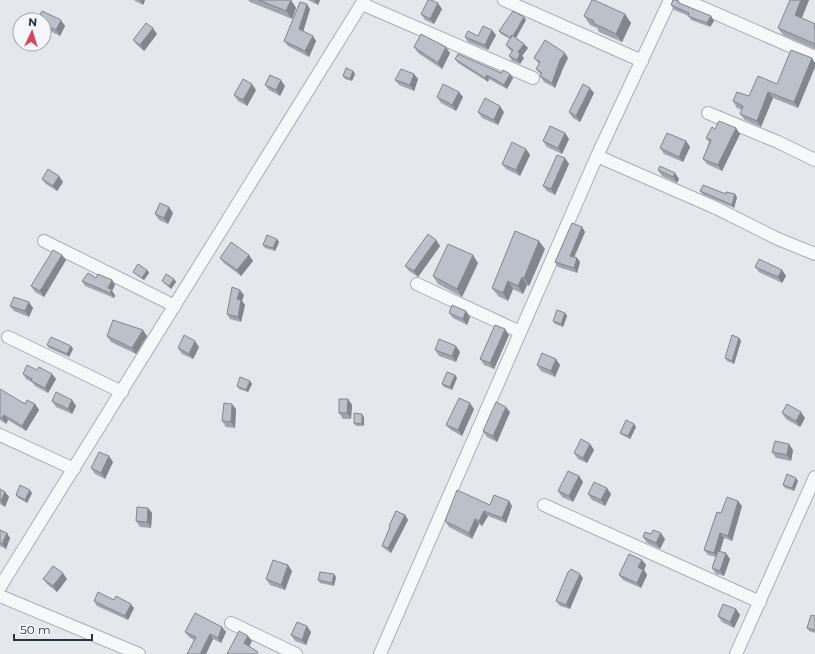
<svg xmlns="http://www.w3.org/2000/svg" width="815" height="654" font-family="Montserrat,sans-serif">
<rect width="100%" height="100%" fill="#e4e7ec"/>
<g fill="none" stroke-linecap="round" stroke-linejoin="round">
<g stroke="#a9aeb7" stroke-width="14">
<path id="minor" d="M504,0l138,61
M685,0l130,57
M362,4l171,74
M708,113l70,29 37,18
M597,156l119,52 62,31 37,15
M44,241l131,65
M417,284l103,48
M8,337l114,55
M0,435l74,34
M544,505l216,97
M0,587l364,-587
M0,596l139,58
M231,623l65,31
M380,654l217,-498 73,-156
M736,654l79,-177"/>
</g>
<use href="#minor" stroke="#f7f8fa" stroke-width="12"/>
</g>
<path fill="#a1a5ae" d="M134,0h11l-2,5 -8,-4z
M248,0h43l5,8 -4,11 -42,-17z
M308,0h12l-2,5z
M809,0l-7,18 13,6v25l-32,-14 -5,-7z
M679,3l32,13 3,5 -4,6 -19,-7 -2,-4 -15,-6 -3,-5z
M310,9l-7,23 13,9 -7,16 -21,-11 -4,-5z
M442,9l-8,15 -9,-4 -4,-6z
M584,16l47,7 -9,19 -23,-10 -2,-4 -7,-3z
M524,17l2,3 -10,18 8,6 4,4 -6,8 2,2 -4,6 -8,-3 -3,-5 3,-4 -3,-3 -3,-4 4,-6 -9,-5 -2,-3z
M44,20l21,6 -5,10 -16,-8z
M157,34l-13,17 -7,-6 -4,-5z
M496,35l-8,15 -20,-8 -3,-5z
M414,47l36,6 -8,16 -24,-16z
M534,58h34l-4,8 -9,22 -11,-6 -4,-6 1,-1 -5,-6 3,-5z
M812,58l3,5v4l-17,41 -25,-10 -12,29 -16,-7 -5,-6 2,-4 -5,-2 -4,-7 16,-5 28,-12z
M455,59l46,14 9,1 3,4 -6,11 -18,-10 -1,3 -30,-19z
M353,71l2,3 -3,7 -7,-2 -2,-3z
M414,74l4,5 -4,12 -15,-6 -4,-5z
M265,85l20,1 -5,10 -11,-6z
M256,90l-9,16 -9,-5 -4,-6z
M594,93l-14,29 -7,-4 -4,-6z
M437,97h26l-7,14 -15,-8z
M478,112h26l-6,13 -16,-7z
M736,128l4,6 -18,37 -15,-7 -4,-5 6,-17 -3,-4 9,-9z
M565,133l4,6 -7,15 -15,-7 -4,-6z
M686,141l4,6 -7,15 -19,-8 -4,-6z
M526,149l4,6 -10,21 -14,-7 -4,-5z
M565,158l4,6 -14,31 -8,-4 -4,-5z
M658,170l17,3 4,6 -2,4 -15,-7z
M59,176l4,6 -6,9 -11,-7 -4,-5z
M700,191l37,6 -3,11 -32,-14z
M173,213l-5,11 -9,-4 -4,-6z
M582,227l3,5 -11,25 3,1 3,4 -3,11 -19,-6 -3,-5z
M436,240l4,6 -22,31 -9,-6 -4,-5z
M279,242l-4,9 -10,-3 -2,-3z
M545,249l-16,37 -2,-1 -4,9 -10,-5 -5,12 -10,-5 -6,-8z
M62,255l4,5 -22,37 -9,-5 -4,-6z
M249,255l4,6 -12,15 -17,-13 -4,-5z
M478,263l-16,34 -24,-13 -5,-8z
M755,267l27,3 4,6 -4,7 -23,-11z
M147,270l2,3 -5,7 -9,-6 -2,-2z
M96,278l16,2 3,5 -3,6 3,4 -1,3 -29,-12 -3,-5z
M174,279l2,3 -5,7 -7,-6 -2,-2z
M244,295l-2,6 3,4 -4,17 -11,-3 -3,-5z
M10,306l23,2 -4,9 -15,-6z
M466,311l4,6 -3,8 -14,-7 -4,-5z
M565,313l2,3 -4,11 -8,-3 -2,-3z
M509,335l-15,34 -10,-4 -4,-6z
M107,336h40l-11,18 -25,-12z
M739,338l2,3 -7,23 -7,-3 -2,-3z
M47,345l24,1 2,3 -4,8 -20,-9z
M199,347l-6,12 -11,-5 -4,-6z
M435,350l25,2 -4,10 -17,-6z
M537,365h23l-5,12 -14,-6z
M37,370l15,4 4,5 -8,14 -13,-7 -3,-4 -6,-3 -3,-5z
M455,375l2,3 -5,12 -8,-3 -2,-3z
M250,381l2,3 -4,8 -9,-3 -2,-3z
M0,389l25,15h10l4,6 -13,21 -18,-11 -2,4 -6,-4z
M348,399l4,6 -1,14h-8l-4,-6z
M72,400l4,6 -4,8 -16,-7 -4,-6z
M236,409l-1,19 -9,-1 -4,-6z
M474,409l-12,27 -11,-6 -5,-5z
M510,412l-13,30 -10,-5 -4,-6z
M782,413l23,5 -5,9 -14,-8z
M364,417v9h-8l-2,-3z
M634,424l2,3 -6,12 -8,-4 -2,-2z
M590,444l4,6 -7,13 -9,-4 -4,-6z
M793,450l-2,11 -15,-3 -4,-6z
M113,462l-8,17 -10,-5 -4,-6z
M579,476l4,6 -10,20 -11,-5 -4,-6z
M798,481l-4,10 -9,-3 -2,-3z
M0,489l5,3 4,5 -4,10 -5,-3z
M32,493l-5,10 -9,-5 -2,-3z
M588,494h23l-6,12 -13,-6z
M509,501l3,5 -6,17 -18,-7 -6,10 -3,-2 -7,15 -23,-12 -4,-6 45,-16z
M742,506l-10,35 -8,-3 -4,13 10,8 -6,17 -8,-2 -4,-6 4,-11 -8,-2 -4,-5 17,-37z
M148,508l4,5 -1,15 -11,-1 -4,-6z
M405,515l3,5 -17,33 -5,-3 -4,-4 8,-18 -1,-2z
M0,530l10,8 -4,11 -6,-3z
M651,534l14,5 -5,10 -13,-6 -4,-6z
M642,560l4,5 -2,5 3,5 -6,13 -18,-8 -4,-5z
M292,571l-7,19 -15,-5 -4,-6z
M336,577l-2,9 -14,-3 -2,-3z
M583,578l-13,31 -10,-3 -4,-5z
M43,579h24l-10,13 -10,-8z
M114,600l20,8 -6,12 -31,-14 -3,-5z
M736,609l4,6 -6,13 -12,-6 -4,-6z
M815,616v17l-6,-2 -2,-3z
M222,627l4,5 -5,11 -8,-4 -7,15h-19l7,-14 -5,-3 -4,-5z
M311,632l-5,13 -11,-4 -4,-6z"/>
<path fill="#83868d" d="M140,0h5l-2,5z
M291,0l5,8 -4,11 -6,-8z
M314,0h6l-2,5z
M801,0h8l-9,22 -5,-7z
M438,3l4,6 -8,15 -4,-5z
M307,4l3,5 -8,26 -3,-6z
M625,14l6,9 -9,19 -6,-8z
M711,16l3,5 -4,6 -3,-4z
M524,17l2,3 -12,21 -2,-3z
M61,20l4,6 -5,10 -4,-6z
M153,28l4,6 -13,17 -4,-6z
M492,30l4,5 -8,15 -3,-5z
M313,36l3,5 -7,16 -4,-6z
M524,44l4,4 -6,8 2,2 -4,6 -3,-4 1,-8z
M446,47l4,6 -8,16 -4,-6z
M565,53l3,5 -4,8 -9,22 -3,-5 8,-23z
M812,58l3,5v4l-17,41 -4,-6z
M353,71l2,3 -3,7 -2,-2z
M414,74l4,5 -4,12 -4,-6z
M510,74l3,4 -6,11 -3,-4z
M487,75l2,4 -1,3 -3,-4z
M281,80l4,6 -5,10 -4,-6z
M252,84l4,6 -9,16 -4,-6z
M590,88l4,5 -14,29 -4,-6z
M459,92l4,5 -7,14 -4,-6z
M768,92l5,6 -12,29 -4,-6z
M500,106l4,6 -6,13 -4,-5z
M736,128l4,6 -18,37 -4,-6z
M565,133l4,6 -7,15 -4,-6z
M686,141l4,6 -7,15 -4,-5z
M526,149l4,6 -10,21 -4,-6z
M565,158l4,6 -14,31 -4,-6z
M675,173l4,6 -2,4 -4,-6z
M59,176l4,6 -6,9 -4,-5z
M735,194l2,3 -3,11 -2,-3z
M169,207l4,6 -5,11 -4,-6z
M582,227l3,5 -12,28 -3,-4z
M277,239l2,3 -4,9 -2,-3z
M436,240l4,6 -22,31 -4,-6z
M539,241l6,8 -16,37 -5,-8z
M62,255l4,5 -22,37 -4,-6z
M249,255l4,6 -12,15 -4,-6z
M473,255l5,8 -16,34 -5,-8z
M577,258l3,4 -3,11 -3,-5z
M147,270l2,3 -5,7 -2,-2z
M782,270l4,6 -4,7 -4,-6z
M522,277l5,8 -4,9 -5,-8z
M174,279l2,3 -5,7 -2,-3z
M112,280l3,5 -3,6 3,4 -1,3 -4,-5 -2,-5z
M508,281l5,8 -5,12 -5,-8z
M240,290l4,5 -2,6 3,4 -4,17 -3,-5 -1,-18z
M29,302l4,6 -4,9 -4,-6z
M466,311l4,6 -3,8 -4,-6z
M565,313l2,3 -4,11 -2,-3z
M505,329l4,6 -15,34 -4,-6z
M143,330l4,6 -11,18 -4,-6z
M739,338l2,3 -7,23 -2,-3z
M195,341l4,6 -6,12 -4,-5z
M71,346l2,3 -4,8 -2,-3z
M456,346l4,6 -4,10 -4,-6z
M556,359l4,6 -5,12 -4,-6z
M52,374l4,5 -8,14 -3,-5z
M455,375l2,3 -5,12 -2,-3z
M250,381l2,3 -4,8 -2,-2z
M348,399l4,6 -1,14 -4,-6z
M72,400l4,6 -4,8 -4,-5z
M470,403l4,6 -12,27 -4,-6z
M35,404l4,6 -13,21 -4,-5z
M232,404l4,5 -1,19 -4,-6z
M506,407l4,5 -13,30 -4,-6z
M801,412l4,6 -5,9 -4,-6z
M362,414l2,3v9l-2,-2z
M4,415l4,5 -2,4 -4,-6z
M634,424l2,3 -6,12 -2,-3z
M590,444l4,6 -7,13 -4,-5z
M789,444l4,6 -2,11 -4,-6z
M109,456l4,6 -8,17 -4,-6z
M579,476l4,6 -10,20 -4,-6z
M796,478l2,3 -4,10 -2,-3z
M607,488l4,6 -6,12 -4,-6z
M30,490l2,3 -5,10 -2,-3z
M5,492l4,5 -4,10 -4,-6z
M509,501l3,5 -6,17 -4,-5z
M738,501l4,5 -10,35 -4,-5z
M148,508l4,5 -1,15 -4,-6z
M484,511l4,5 -6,10 -3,-5z
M405,515l3,5 -17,33 -3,-5z
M475,519l4,5 -7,15 -3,-6z
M7,533l3,5 -4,11 -4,-5z
M661,533l4,6 -5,10 -4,-6z
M720,533l4,5 -6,20 -4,-5z
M726,553l4,6 -6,17 -4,-5z
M642,560l4,5 -2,5 3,5 -6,13 -4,-5 1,-16z
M288,565l4,6 -7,19 -4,-5z
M63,573l4,6 -10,13 -4,-6z
M334,574l2,3 -2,9 -2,-3z
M580,574l3,4 -13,31 -4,-4z
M131,604l3,4 -6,12 -3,-4z
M736,609l4,6 -6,13 -4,-6z
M307,626l4,6 -5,13 -4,-5z
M222,627l4,5 -5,11 -3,-5z
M210,634l3,5 -7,15h-6z
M248,636l4,5 -4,8 -4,-6z"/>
<path fill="#bbc0ca" stroke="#83868d" d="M259,0h32l-5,11z
M428,0h3l7,3 -8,16 -9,-5z
M592,0h2l31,14 -9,20 -23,-11 1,-2 -10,-5z
M673,0h4l2,3 32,13 -4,7 -19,-7 1,-3 -18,-8z
M790,0h11l-6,15 20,9 -1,4 1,1v16l-2,-2 -35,-15z
M300,2l7,2 -8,25 14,7 -8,15 -21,-10z
M42,11l19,9 -5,10 -12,-6v-4h-7z
M513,11l11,6 -11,19 -1,-1 -1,3 -12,-7z
M146,23l7,5 -13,17 -7,-5z
M483,26l9,4 -7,15 -20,-8 3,-6 10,5z
M421,34l25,13 -8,16 -24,-16z
M512,35l12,9 -6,8 2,2 -3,6 -8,-4 4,-6 -7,-5z
M545,40l20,13 -5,7 -8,23 -12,-7 2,-3 -6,-4 4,-7 -6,-4z
M791,50l21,8 -18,44 -26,-10 -11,29 -17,-7 3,-8 -10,-5 4,-9 12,4 9,-20 19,8z
M458,54l43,19 2,-3 7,4 -6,11 -17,-10 -2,3 -30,-19z
M346,68l7,3 -3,8 -7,-3z
M401,69l13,5 -4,11 -15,-5z
M270,75l11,5 -5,10 -11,-5z
M243,79l9,5 -9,16 -9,-5z
M443,84l16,8 -7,13 -15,-8z
M583,84l7,4 -14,28 -7,-4z
M485,98l15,8 -6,14 -16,-8z
M719,121l17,7 -18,37 -15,-6 8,-19 -5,-2 6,-11 3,2z
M550,126l15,7 -7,15 -15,-7z
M667,133l19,8 -7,16 -19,-9z
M512,142l14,7 -10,21 -14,-6z
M557,155l8,3 -14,31 -8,-3z
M660,166l15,7 -2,4 -15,-7z
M48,169l11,7 -6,10 -11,-7z
M703,185l23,9v-2l9,2 -3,11 -32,-14z
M160,203l9,4 -5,11 -9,-4z
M572,223l10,4 -12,29 7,2 -3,10 -19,-6z
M515,231l24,10 -15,37 -2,-1 -4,9 -10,-5 -5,12 -11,-5z
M428,234l8,6 -22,31 -9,-5z
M267,235l10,4 -4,9 -10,-3z
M231,242l18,13 -12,15 -17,-12z
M448,244l25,11 -16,34 -24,-13z
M53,250l9,5 -22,36 -9,-5z
M759,259l23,11 -4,7 -23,-10z
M138,264l9,6 -5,8 -9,-6z
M88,273l8,5 2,-4 14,6 -4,8 4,2 -2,3 -28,-12z
M166,274l8,5 -5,7 -7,-5z
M232,287l8,3 -3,9 4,1 -3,17 -11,-3z
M14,297l15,5 -4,9 -15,-5z
M452,305l14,6 -3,8 -14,-6z
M557,310l8,3 -4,11 -8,-3z
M113,320l30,10 -11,18 -25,-12z
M495,325l10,4 -15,34 -10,-4z
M184,335l11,6 -6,13 -11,-6z
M732,335l7,3 -7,23 -7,-3z
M51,337l20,9 -4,8 -20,-9z
M439,339l17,7 -4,10 -17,-6z
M542,353l14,6 -5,12 -14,-6z
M27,365l10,5 2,-3 13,7 -7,14 -14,-7 1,-2 -9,-5z
M447,372l8,3 -5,12 -8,-3z
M240,377l10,4 -4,9 -9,-4z
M0,389l25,15 2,-4 8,4 -13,22 -18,-11 -2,3 -2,-1z
M56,392l16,8 -4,9 -16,-8z
M459,398l11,5 -12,27 -12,-5z
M339,399h9l-1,14h-8z
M496,402l10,5 -13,29 -10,-5z
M224,403l8,1 -1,18 -9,-1z
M787,404l14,8 -5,9 -14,-8z
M354,413l8,1v10l-8,-1z
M626,420l8,4 -6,12 -8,-3z
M581,439l9,5 -7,14 -9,-5z
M775,441l14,3 -2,11 -15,-3z
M99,452l10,4 -8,17 -10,-5z
M568,471l11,5 -10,20 -11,-5z
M787,474l9,4 -4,10 -9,-3z
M594,482l13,6 -6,12 -13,-6z
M20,485l10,5 -5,10 -9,-5z
M0,489l5,3 -4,9h-1z
M457,490l33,15 4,-10 15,6 -7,17 -18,-7 -5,10 -4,-2 -6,14 -24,-12z
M727,497l11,4 -10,35 -8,-3 -6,20 -10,-3 13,-38 4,1z
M137,507l11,1 -1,14 -11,-1z
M396,511l9,4 -17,33 -6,-2 8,-19 -1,-1z
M0,530l7,3 -5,11 -2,-1z
M653,530l8,3 -5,10 -13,-6 2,-5 6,2z
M718,551l8,2 -6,18 -8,-3z
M629,554l13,6 -4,7 5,3 -6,13 -18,-8z
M273,560l15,5 -7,20 -15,-6z
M53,566l10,7 -10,13 -10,-7z
M571,569l9,5 -14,31 -10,-4 12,-29z
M320,572l14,2 -2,9 -14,-3z
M98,592l16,8 2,-4 15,8 -6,12 -31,-15z
M723,604l13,5 -6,13 -12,-6z
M195,613l27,14 -4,11 -8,-4 -10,20h-13l9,-17 -11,-5z
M811,615l4,1v14l-8,-2z
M297,622l10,4 -5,14 -11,-5z
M239,631l9,5 -4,7 14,9 -1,2h-30z"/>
<g transform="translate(32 32) rotate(4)"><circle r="19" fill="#f4f6f9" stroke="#a4a8b1"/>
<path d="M0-3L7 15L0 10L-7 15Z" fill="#d1495b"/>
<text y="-6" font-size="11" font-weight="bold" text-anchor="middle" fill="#2b3445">N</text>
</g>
<path d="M14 634v6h78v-6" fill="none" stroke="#2b3445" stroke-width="2"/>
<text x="20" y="634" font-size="12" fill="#2b3445" stroke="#f4f6f9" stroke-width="3" paint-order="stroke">50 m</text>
</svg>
